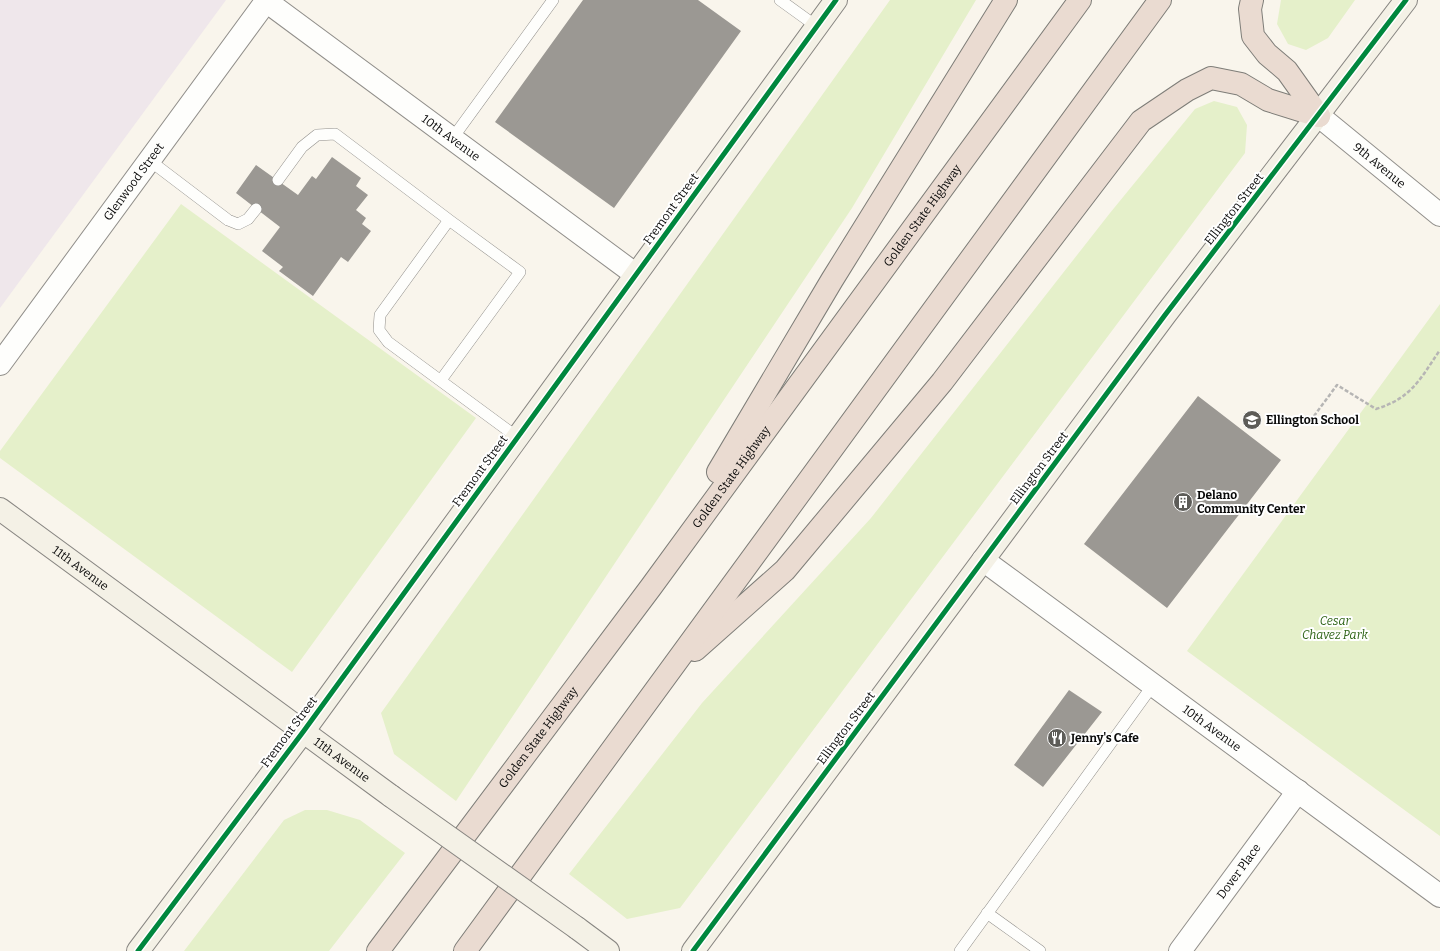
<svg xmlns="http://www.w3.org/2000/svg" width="1440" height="951" font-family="Bitter,serif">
<rect width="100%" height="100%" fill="#f9f5ec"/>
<path fill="#efe7eb" d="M0,0h226l-226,308z"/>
<path fill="#e5f0ca" d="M890,0h86l-124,208 -396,593 -62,-47 -13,-41z
M1281,0h74l-27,38 -22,12 -18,-6 -11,-20z
M1214,101l23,6 10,18 -2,28 -565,755 -53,11 -58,-45 133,-171 169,-185 239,-305 85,-104z
M181,204l295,214 -184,254 -292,-214v-7z
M1440,304v532l-253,-185z
M305,810h22l33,10 45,33 -76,98h-145l100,-131z"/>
<path fill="#9b9893" d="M583,0h115l43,31 -127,177 -119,-86z
M332,157l29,21 -5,8 12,9 -12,15 10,8 -4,6 9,7 -23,31 -7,-5 -28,39 -34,-25 4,-4 -21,-16 18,-24 -44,-34 20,-28 42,30 14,-19 4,3z
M1198,396l83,64 -114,148 -83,-64z
M1069,690l33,22 -59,75 -29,-22z"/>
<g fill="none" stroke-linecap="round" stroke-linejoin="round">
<g stroke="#918f8b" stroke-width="12">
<path id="lane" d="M780,0l36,26
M452,139l101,-139
M149,160l79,60 10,4 10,-5 8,-10
M278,180l24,-33 15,-12 18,-1 114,86
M441,380l79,-108 -71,-52 -69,95 -1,15 9,12 129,95
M987,913l53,38
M960,951l193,-266"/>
</g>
<g stroke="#918f8b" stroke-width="24">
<g id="street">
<path id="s1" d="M266,1l369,273"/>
<path id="s2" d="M1319,116l121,99"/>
<path id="s3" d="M0,364l267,-364"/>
<path id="s4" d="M983,560l457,336"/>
<path id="s5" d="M1180,951l118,-160"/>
</g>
</g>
<g stroke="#888682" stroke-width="24">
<g id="secondary">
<path id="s6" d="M0,509l391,287"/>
<path d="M577,928l31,23"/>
<path d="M138,951l165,-219 533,-732"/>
<path d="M693,951l472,-636 241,-315"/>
</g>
</g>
<g stroke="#7e7d78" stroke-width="24">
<g id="highway">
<path d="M1252,0l-2,9 3,27 14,18 20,17 32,45"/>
<path d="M718,472l114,-192 174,-280"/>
<path d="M695,650l90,-80 157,-188 199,-261 46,-31 24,-12 30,6 27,16 51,16"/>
<path id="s7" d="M378,951l273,-364 429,-587"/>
<path d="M465,951l695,-951"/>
</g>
</g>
<path stroke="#b6b5b4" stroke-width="2.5" stroke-dasharray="4 2" stroke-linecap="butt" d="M1305,416l6,4 26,-35 39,24c36,-11 44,-30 64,-59"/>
<use href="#lane" stroke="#fefefc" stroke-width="11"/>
<use href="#street" stroke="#fefefc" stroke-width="22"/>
<use href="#secondary" stroke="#f4f1e6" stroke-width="22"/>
<use href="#highway" stroke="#eadbd1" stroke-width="22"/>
<g stroke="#888682" stroke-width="24" stroke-linecap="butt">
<path id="secondary-bridge" d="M391,796l186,132"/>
</g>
<use href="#secondary-bridge" stroke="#f4f1e6" stroke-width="22"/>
<g stroke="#fff" stroke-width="8">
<path id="cycleway" d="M138,951l165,-219 533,-732
M693,951l472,-636 241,-315"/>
</g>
<use href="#cycleway" stroke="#00873e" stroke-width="5"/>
</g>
<defs>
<g id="school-disc" transform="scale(1)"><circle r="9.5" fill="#5d5c58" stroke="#fff"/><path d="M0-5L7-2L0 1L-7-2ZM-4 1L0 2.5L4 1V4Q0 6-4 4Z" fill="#fff"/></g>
<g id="building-disc" transform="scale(1)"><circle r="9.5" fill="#5d5c58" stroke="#fff"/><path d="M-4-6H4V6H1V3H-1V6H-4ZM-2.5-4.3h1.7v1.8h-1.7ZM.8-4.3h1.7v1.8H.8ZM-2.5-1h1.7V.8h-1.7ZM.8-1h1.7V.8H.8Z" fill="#fff"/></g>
<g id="restaurant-disc" transform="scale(1)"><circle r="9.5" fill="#5d5c58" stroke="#fff"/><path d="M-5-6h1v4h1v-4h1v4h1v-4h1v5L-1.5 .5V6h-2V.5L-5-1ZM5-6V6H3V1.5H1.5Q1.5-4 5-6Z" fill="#fff"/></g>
</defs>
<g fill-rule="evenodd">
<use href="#school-disc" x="1252" y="420"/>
<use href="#building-disc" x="1183" y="502"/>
<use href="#restaurant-disc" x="1057" y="738"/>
</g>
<g text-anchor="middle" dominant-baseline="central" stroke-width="4" stroke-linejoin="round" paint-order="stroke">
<g font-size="12" fill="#090909" stroke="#fff">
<text stroke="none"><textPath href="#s1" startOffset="230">10th Avenue</textPath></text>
<text stroke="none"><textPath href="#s2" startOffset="78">9th Avenue</textPath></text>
<text stroke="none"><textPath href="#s3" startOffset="226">Glenwood Street</textPath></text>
<text transform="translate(671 209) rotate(-54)">Fremont Street</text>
<text transform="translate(1234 209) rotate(-52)">Ellington Street</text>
<text stroke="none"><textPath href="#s7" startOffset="915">Golden State Highway</textPath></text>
<text transform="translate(1039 468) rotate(-53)">Ellington Street</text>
<text transform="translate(480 471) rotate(-54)">Fremont Street</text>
<text stroke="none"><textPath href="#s7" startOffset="591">Golden State Highway</textPath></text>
<text stroke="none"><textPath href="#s6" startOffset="100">11th Avenue</textPath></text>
<text transform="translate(846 728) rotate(-53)">Ellington Street</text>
<text stroke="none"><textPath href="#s4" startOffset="284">10th Avenue</textPath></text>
<text transform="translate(289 732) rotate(-53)">Fremont Street</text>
<text stroke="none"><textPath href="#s7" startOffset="267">Golden State Highway</textPath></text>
<text stroke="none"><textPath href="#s6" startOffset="424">11th Avenue</textPath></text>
<text stroke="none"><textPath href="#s5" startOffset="99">Dover Place</textPath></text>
</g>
<g font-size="12" font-weight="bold" fill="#090909" stroke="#fff" text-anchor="start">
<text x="1266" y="420">Ellington School</text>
<text x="1197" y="495">Delano<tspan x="1197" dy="14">Community Center</tspan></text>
<text x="1071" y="738">Jenny's Cafe</text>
</g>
<g font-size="12" font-style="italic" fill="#2f6417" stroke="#fff">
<text x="1335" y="621">Cesar<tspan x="1335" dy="14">Chavez Park</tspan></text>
</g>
</g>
</svg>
